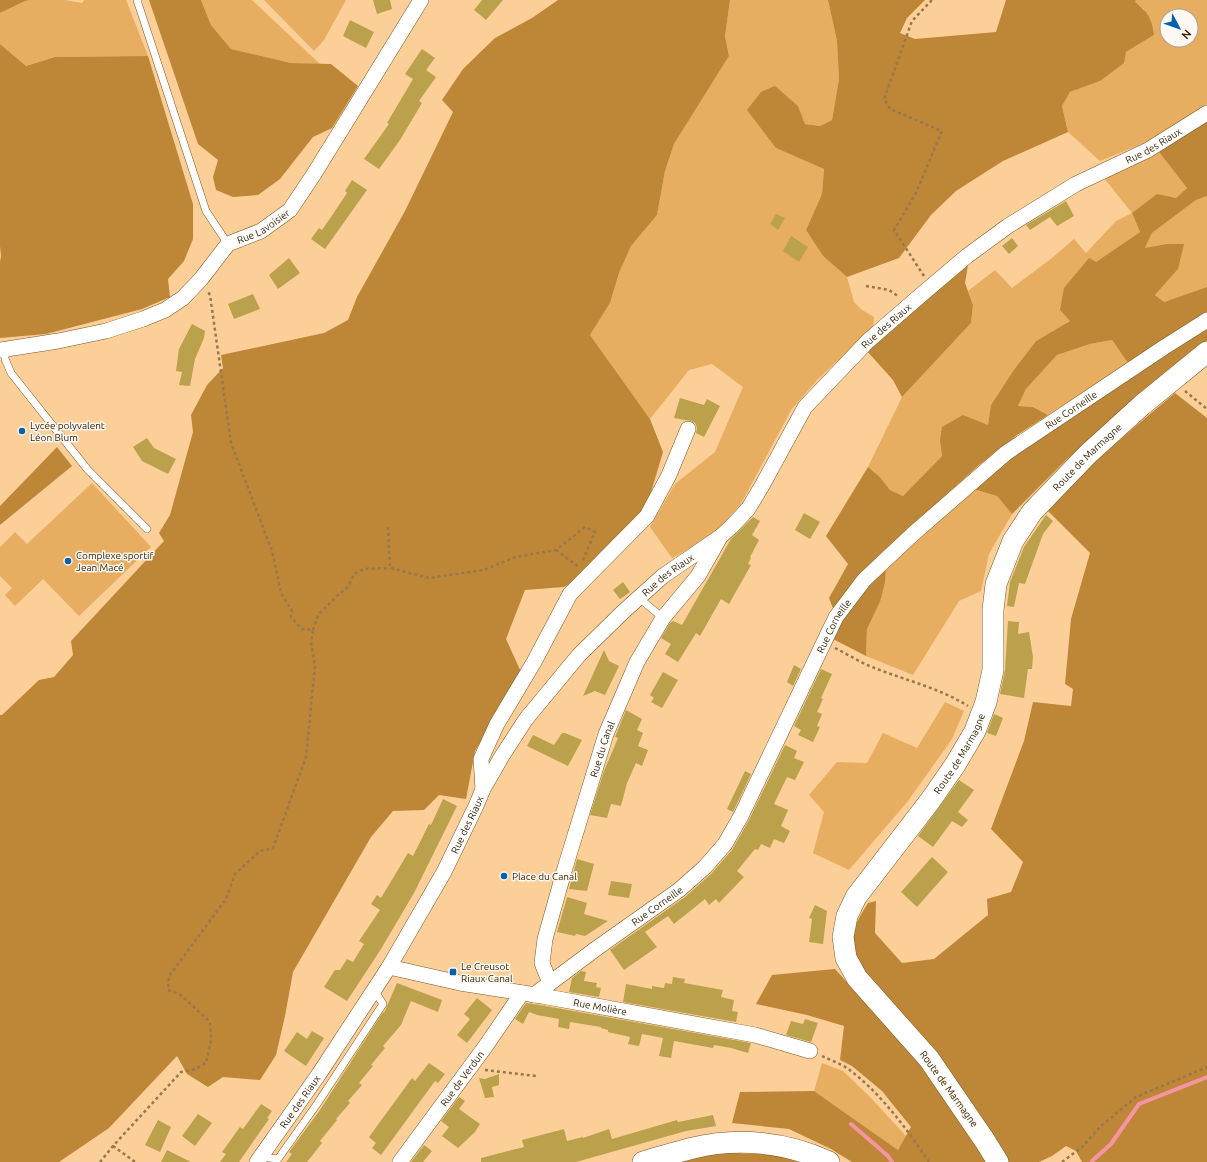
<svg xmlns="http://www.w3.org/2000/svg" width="1207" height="1162" font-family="Ubuntu,sans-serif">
<rect width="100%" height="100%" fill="#fccf98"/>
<path fill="#e7ad60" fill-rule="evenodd" d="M31,0h34l17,3 2,-3h42l22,56 -93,1 -29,9 -26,-22v-31l25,-12z
M201,0h51l68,64 -29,-1 -60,-14 -20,-24z
M264,0h82l-22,40 -10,11z
M730,0h98l9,41 2,38 -7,41 -12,6 -15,-2 -7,-18 -22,42 48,21 -2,25 -16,36 17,26 24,21 7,25 8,8 12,7 -1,10 -56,53 -26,30 -50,94 -24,26 -30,20 -15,8 -22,-31 25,-43 40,-32 28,-65 -31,-23 -23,6 -39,49 -60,-84 20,-32 9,-30 12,-27 26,-31 8,-44 9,-27 55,-88 -4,-20z
M1136,0h71v104l-20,15 -38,22 -49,20 -32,-29 -6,-26 8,-14 30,-11 26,-29 28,-17 -10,-26 -9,-7zM1167,16h24v24h-24z
M1159,152l28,36 -11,10 -19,-3 -25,18 8,19 -44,30 -26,59 -34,20 -23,30 -22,34 -3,21 -48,15 2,15 -39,40 -13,-6 -10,-13 -12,-10 34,-70 69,-74 2,-18 -5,-14 27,-21 17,18 40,-30 22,-19 12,14 30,-32 16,-8 -28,-35z
M1207,196v91l-43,15 -9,-7 23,-26 -33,-21 7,-15 44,-33z
M1112,340l16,23 -80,52 -15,-8 -15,-1 8,-17 31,-34 33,-11z
M92,483l59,64 -72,69 -36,-37 -28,27 -10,-11 7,-7 -12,-12v-29l15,-15 12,12z
M973,489l24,7 15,18 -23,40 -8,37 -22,10 -46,74 -47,-19 1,-27 13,-27 6,-37z
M945,702l19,9 -12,28 -44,62 -59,69 -36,-17 11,-41 -15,-17 28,-33 30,1 16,-30 34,15z
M822,1063l21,8 27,26 36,39 -8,14 -84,-59z"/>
<path fill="#be8637" d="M0,0h31l-6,1 -25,12z
M149,0h52l10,25 20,24 60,14 40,1 27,22 -26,42 -19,9 -33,42 -22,16 -25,2 -17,-7 -3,-13 5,-17 -20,-16z
M558,0h172l-5,36 4,20 -55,88 -9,27 -8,44 -26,31 -12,27 -9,30 -20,32 60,84 13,33 -18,60 -60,63 -21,12 -39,3 -19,49 15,33 -46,79 -9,48 -27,-4 -15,15 -31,1 -22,26 -78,135 -8,44 -9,39 -16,25 -37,-3 -15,10 -21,-13 -10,-18 -68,72 -50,34h-59v-447h2l37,-35 15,-3 19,-22 -2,-14 93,-100 -5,-8 11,-18 23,-83 -2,-17 16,-30 16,-17 -2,-13 103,-22 24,-13 9,-23 48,-86 48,-99 -11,-12 21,-31 32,-31 37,-20z
M828,0h97l-18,18 -7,15 15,6 81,-7 10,-32h130l-1,2c13,10 17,17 19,33l-28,17 -2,11 -24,18 -30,11 -8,14 6,26 -65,29 -47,30 -25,24 -32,43 -52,19 -24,-21 -17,-26 16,-36 2,-25 -48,-21 -29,-38 14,-18 14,-6 23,20 7,18 15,2 12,-6 7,-41 -2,-38z
M0,44l26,22 29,-9 93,-1 45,148v35l-9,22 -16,18 2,18 -28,12 -96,25 -46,4v-76l1,-6 -1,-10z
M1207,121v75l-11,4 -44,33 -7,15 22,-4h17l-6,25 -23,26 9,7 43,-15v26l-79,50 -16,-23 -22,4 -33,11 -31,34 -8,17 15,1 15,8 -31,20 -39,31 -98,88 -25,25 -21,32 -5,-13 19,-34 -22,-28 42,-69 12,10 10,13 13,6 39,-40 -2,-15 2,-14 21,-12 25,10 3,-20 22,-34 23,-30 34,-20 -10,-11 4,-22 25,-30 7,4 44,-30 -8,-19 25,-19 19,4 11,-10 -28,-36z
M968,265l-3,18 8,22 -2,18 -69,74 -9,-17 -27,-30z
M1207,327v16l-76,59 -65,58 -54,54 -15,-18 -24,-7 36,-35z
M1175,393l32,25v744h-125l-6,-11 -10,-5 -14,10 -13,6h-32l-133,-176c-8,-12 -20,-26 -23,-41 -2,-12 11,-32 17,-42l8,-2 -1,32 27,30 32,-4 54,-44 -1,-16 24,-7 12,-30 -32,-33 33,-88 9,-39 38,4 2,-17 -8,-5 6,-65 19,-66 -42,-42c38,-44 83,-81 127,-118z
M57,447l15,19 -72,59v-19z
M886,565l-1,17 -5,20 -13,27 -1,27 -33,-17 6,-19z
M835,969l85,94 67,99h-135l-21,-13 -42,-20 -57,-6 8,-31 74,-1 84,59 13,-23 -29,-36 -30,-25 -12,-6 4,-34 -37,-11 -51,-11 16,-29z
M729,1153l52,2 18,7h-125l26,-7z"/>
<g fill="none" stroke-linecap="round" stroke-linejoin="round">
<path stroke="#f595a1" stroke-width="4" d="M851,1124l37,32 4,6
M1092,1161l19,-17 28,-40 68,-27"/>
</g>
<path fill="#bba14c" d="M373,0h17l2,9 -15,5z
M482,0h21l-17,20 -12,-10z
M350,20l24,12 -8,16 -23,-12z
M422,49l13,9 -9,12 10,7 -17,24 3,2 -22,37 -21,29 -15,-10 25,-35 -2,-1 26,-44 -8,-5z
M352,180l15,10 -42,59 -14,-10 8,-11 3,2 9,-13 16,-24 -2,-2z
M1066,201l8,15 -17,10 -7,-9 -20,13 -4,-5z
M776,214l9,4 -7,12 -8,-6z
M791,236l17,11 -9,15 -16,-11z
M1012,238l6,8 -9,8 -7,-8z
M289,258l11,15 -22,16 -9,-14z
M253,294l7,15 -26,10 -6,-15z
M192,324l13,7 -1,7 -9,21 -5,27 -11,-1 3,-13 -6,-1 3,-22z
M680,398l24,7 3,-6 13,7 -16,31 -8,-4 1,-5 -2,-5 -4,-2 -17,-3z
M147,438l7,10 22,11 -8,15 -26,-13 -9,-14z
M804,513l16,9 -10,17 -15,-9z
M1046,515l7,6 -10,13 -18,50 -6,-1 -5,24 -7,-1 3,-24 14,-35z
M753,517l7,4 -8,14 7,5 -9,17 1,1 -3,6 3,1 -22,39 -8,-5 -21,37 -4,-3 -18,29 -13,-8 6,-10 -10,-6 9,-15 3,-2 9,4 49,-86z
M623,582l7,10 -10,7 -7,-9z
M1008,621l11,1 -1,12 11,-2 4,25 -1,12h-4l-4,29 -24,-4 5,-24z
M604,650l5,11 10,5 -14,29 -10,-4 -12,5z
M794,665l7,4 -8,17 -6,-4z
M821,669l11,5 -11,24 2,1 -6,13 5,2 -5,12 3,1 -7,15 -15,-7 3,-5 -7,-4z
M663,672l15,8 -16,28 -11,-6 3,-4 -4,-3z
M626,710l16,9 -5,11 6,3 -5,13 10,4 -6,16 -6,-3 -9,20 -6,23 -10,-2 -4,14 -17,-3 14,-44 14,-33 -3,-1z
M994,714l9,4 -7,18 -9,-3z
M562,733h3l17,7 -14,26 -41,-20 6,-11 21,10z
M785,745l12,6 -3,7 10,4 -9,18 -8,-3 -13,27 14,6 -7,16 9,5 -6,12 -10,-4 -4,9 -9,-4 -3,6 -3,-1 -18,22 7,6 -25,26 -3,-4 -7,6 -4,-6 -31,25 -6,-8 -23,16 12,15 -33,23 -14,-20 75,-53 26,-23 21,-24 17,-30z
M745,771l6,3 -18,38 -6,-3z
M959,780l15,10 -16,22 10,8 -6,7 -10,-6 -19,26 -15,-11z
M443,799l14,7 -43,87 -33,56 -34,52 -23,-14 11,-17h5l7,-11 6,3 11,-18 -5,-3 21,-31 -9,-6 6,-9 4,3 27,-45 5,3 16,-32 2,1z
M932,857l16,15 -31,35 -16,-15z
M577,859l17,5 -7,27 -18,-2z
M611,881l21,3 -3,14 -21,-3z
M567,897l20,6 -3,11 24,7 -23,15 -9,-2 -1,2 -18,-4z
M815,905l12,6 -4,33 -14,-2 3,-23 -3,-1z
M581,971l5,1 -2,9 13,2 -1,4 5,1 -2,9 -30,-5 3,-14z
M673,977l12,2 -1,4 39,7 -2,7 13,3 -2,11 6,1 -2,10 -113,-20 3,-18 26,5v-3l12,2 1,-5 7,1z
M397,983l45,17 -4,12 -27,-11 -10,24 -18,21 2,2 -14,17 2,1 -14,17 3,2 -14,16 2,2 -14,16 1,1 -17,21 2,2 -15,19h-21l6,-8 -3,-2 31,-42 63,-98 1,1z
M477,998l15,12 -25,33 -10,-8 13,-16 -6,-5z
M526,1003l14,2 211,38 -3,10 -17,-5 -17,-3 -1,3 -39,-7 -3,17 -12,-2 4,-18 -21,-4 -3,12 -11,-2 2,-7 -22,-5v-2l-7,-2v-1l-31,-5 -1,7 -11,-2 1,-8 -22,-4 -8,-3 -6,12 -8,-5z
M805,1019l13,4 -7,19 -25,-7 5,-14 12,3z
M312,1031l12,7 -18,28 -22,-15 13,-19 10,7z
M429,1063l16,11 -7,9 -3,-2 -54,74 -9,-7 4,-5 -7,-6 43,-59 3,3z
M499,1074v11l-7,2 2,10 -9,1 -6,-20 6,1z
M459,1097l6,4 -6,8 21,15 -5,8 -17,16 -16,-12 7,-9 -8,-6z
M261,1104l11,7 -5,7 2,1 -7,10 -23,33h-19l6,-8 -4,-2 18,-25 3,2z
M198,1114l14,9 -17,23 -13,-10z
M713,1115l3,11 -30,5 -110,31h-95v-4l43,-11 -2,-7 42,-11 3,12 16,-4v1l26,-9 3,10 65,-19 1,2z
M158,1120l13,7 -11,25 -15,-7z
M424,1145l8,6 -9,11h-12z
M167,1150l24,12h-30z"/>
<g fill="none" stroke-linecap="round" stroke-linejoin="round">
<g stroke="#7d561f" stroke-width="8">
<path id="lane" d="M137,0l69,211 22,33
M5,350v9l6,14 77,97 59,59
M639,598l24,20
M261,1157l17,2 39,-55 66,-100 -9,-14"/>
</g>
<g stroke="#7d561f" stroke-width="16">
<g id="street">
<path id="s1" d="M0,350l58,-9 48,-10 37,-12 22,-9 18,-12 18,-19 27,-35 33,-13 29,-21 24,-36 107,-174"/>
<path d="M483,789l-2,-30 16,-35 37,-62 36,-68 77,-78 22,-41 19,-46"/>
<path id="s2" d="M389,967l71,16 82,13 213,39 55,16"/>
<path id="s3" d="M550,983l-8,-20 3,-24 20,-71 41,-134 31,-72 26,-44 35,-42 21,-37"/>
<path id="s4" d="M534,995l63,-47 82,-58 26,-23 20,-23 16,-28 95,-199 28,-37 50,-47 92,-80 157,-105 44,-28"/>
<path id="s5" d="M257,1162l62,-88 70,-107 55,-95 32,-66 7,-17 19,-33 24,-37 53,-64 45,-44 39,-35 57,-39 11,-10 17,-18 15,-25 42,-77 63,-66 53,-46 46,-39 41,-30 68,-42 72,-34 59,-37"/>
<path id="s6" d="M400,1162l85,-115 37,-54"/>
</g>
</g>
<g stroke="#7d561f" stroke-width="22">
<g id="secondary">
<path d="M643,1162c17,-5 34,-10 50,-14 45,-11 94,-6 136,14"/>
<path id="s7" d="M998,1162l-13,-21 -56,-82 -72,-81 -11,-20 -3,-21 4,-21 9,-19 74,-96 25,-36 20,-34 11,-29 7,-32v-60l3,-26 17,-43 19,-29 56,-58 54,-49 65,-53"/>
</g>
</g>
<path stroke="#97774c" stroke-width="2.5" stroke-dasharray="3 3" stroke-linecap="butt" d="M924,276l-30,-46 21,-35 27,-64 -52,-22 -6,-10 28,-78 20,-21
M866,286l23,4 10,7
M1185,391l22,18
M388,527l2,41 39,10 55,-8 31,-13 41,-7 29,-23 10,5 -13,30
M556,550l23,17
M313,630l5,-15 21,-21 7,-5 4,-6 4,-9 10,-5 26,-1
M835,648c10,5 20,11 30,16 34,15 71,22 103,42
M822,1056c8,4 17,7 25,12 32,23 60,61 82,94
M485,1070l51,6
M113,1146l22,16
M100,1162l13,-16 68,-74 14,-3 11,-6 5,-23 -1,-18 -29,-27 -13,-5 1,-14 57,-77 9,-25 25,-23 13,-3 33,-91 9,-91 -4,-23 2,-13 -11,-1 -11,-12 1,-6 -11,-18 -9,-42 -41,-108 -21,-148 -3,-5
M1062,1162l20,-15 19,-21 35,-29 71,-30"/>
<use href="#lane" stroke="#fff" stroke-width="7"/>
<use href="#street" stroke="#fff" stroke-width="15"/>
<use href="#secondary" stroke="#fff" stroke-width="21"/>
</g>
<g fill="#0560ad" stroke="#fdf8f1" stroke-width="1.5">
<circle cx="22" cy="431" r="4"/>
<circle cx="68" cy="561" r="4"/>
<circle cx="504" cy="876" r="4"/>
<rect x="449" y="968" width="8" height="8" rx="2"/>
</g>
<g text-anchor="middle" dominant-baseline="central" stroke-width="3" stroke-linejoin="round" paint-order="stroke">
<g font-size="10" fill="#372203" stroke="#fdf8f1">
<text stroke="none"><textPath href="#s5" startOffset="1382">Rue des Riaux</textPath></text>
<text stroke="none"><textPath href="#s1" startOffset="302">Rue Lavoisier</textPath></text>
<text stroke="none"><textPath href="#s5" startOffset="1058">Rue des Riaux</textPath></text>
<text stroke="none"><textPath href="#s4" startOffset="812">Rue Corneille</textPath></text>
<text stroke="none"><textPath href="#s7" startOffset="832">Route de Marmagne</textPath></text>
<text stroke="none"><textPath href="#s5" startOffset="722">Rue des Riaux</textPath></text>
<text stroke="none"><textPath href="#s4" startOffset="488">Rue Corneille</textPath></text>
<text stroke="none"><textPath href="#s3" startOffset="244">Rue du Canal</textPath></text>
<text stroke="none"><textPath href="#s7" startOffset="496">Route de Marmagne</textPath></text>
<text stroke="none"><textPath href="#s5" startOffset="398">Rue des Riaux</textPath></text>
<text stroke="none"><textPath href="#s4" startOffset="152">Rue Corneille</textPath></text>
<text stroke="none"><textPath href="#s2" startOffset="215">Rue Molière</textPath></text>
<text stroke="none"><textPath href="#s6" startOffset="104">Rue de Verdun</textPath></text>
<text transform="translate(949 1089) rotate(54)">Route de Marmagne</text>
<text stroke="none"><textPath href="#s5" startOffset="74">Rue des Riaux</textPath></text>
</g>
<g font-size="10" fill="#372203" stroke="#fdf8f1" text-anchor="start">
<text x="30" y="425">Lycée polyvalent<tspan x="30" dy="12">Léon Blum</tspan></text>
<text x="76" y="555">Complexe sportif<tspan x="76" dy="12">Jean Macé</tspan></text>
<text x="512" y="876">Place du Canal</text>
<text x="461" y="966">Le Creusot<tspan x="461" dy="12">Riaux Canal</tspan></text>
</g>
</g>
<g transform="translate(1179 28) rotate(131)"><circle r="19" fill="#fdf8f1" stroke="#aea292"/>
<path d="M0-3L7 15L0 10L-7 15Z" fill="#0560ad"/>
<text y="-6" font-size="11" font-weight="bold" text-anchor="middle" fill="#372203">N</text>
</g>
</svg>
